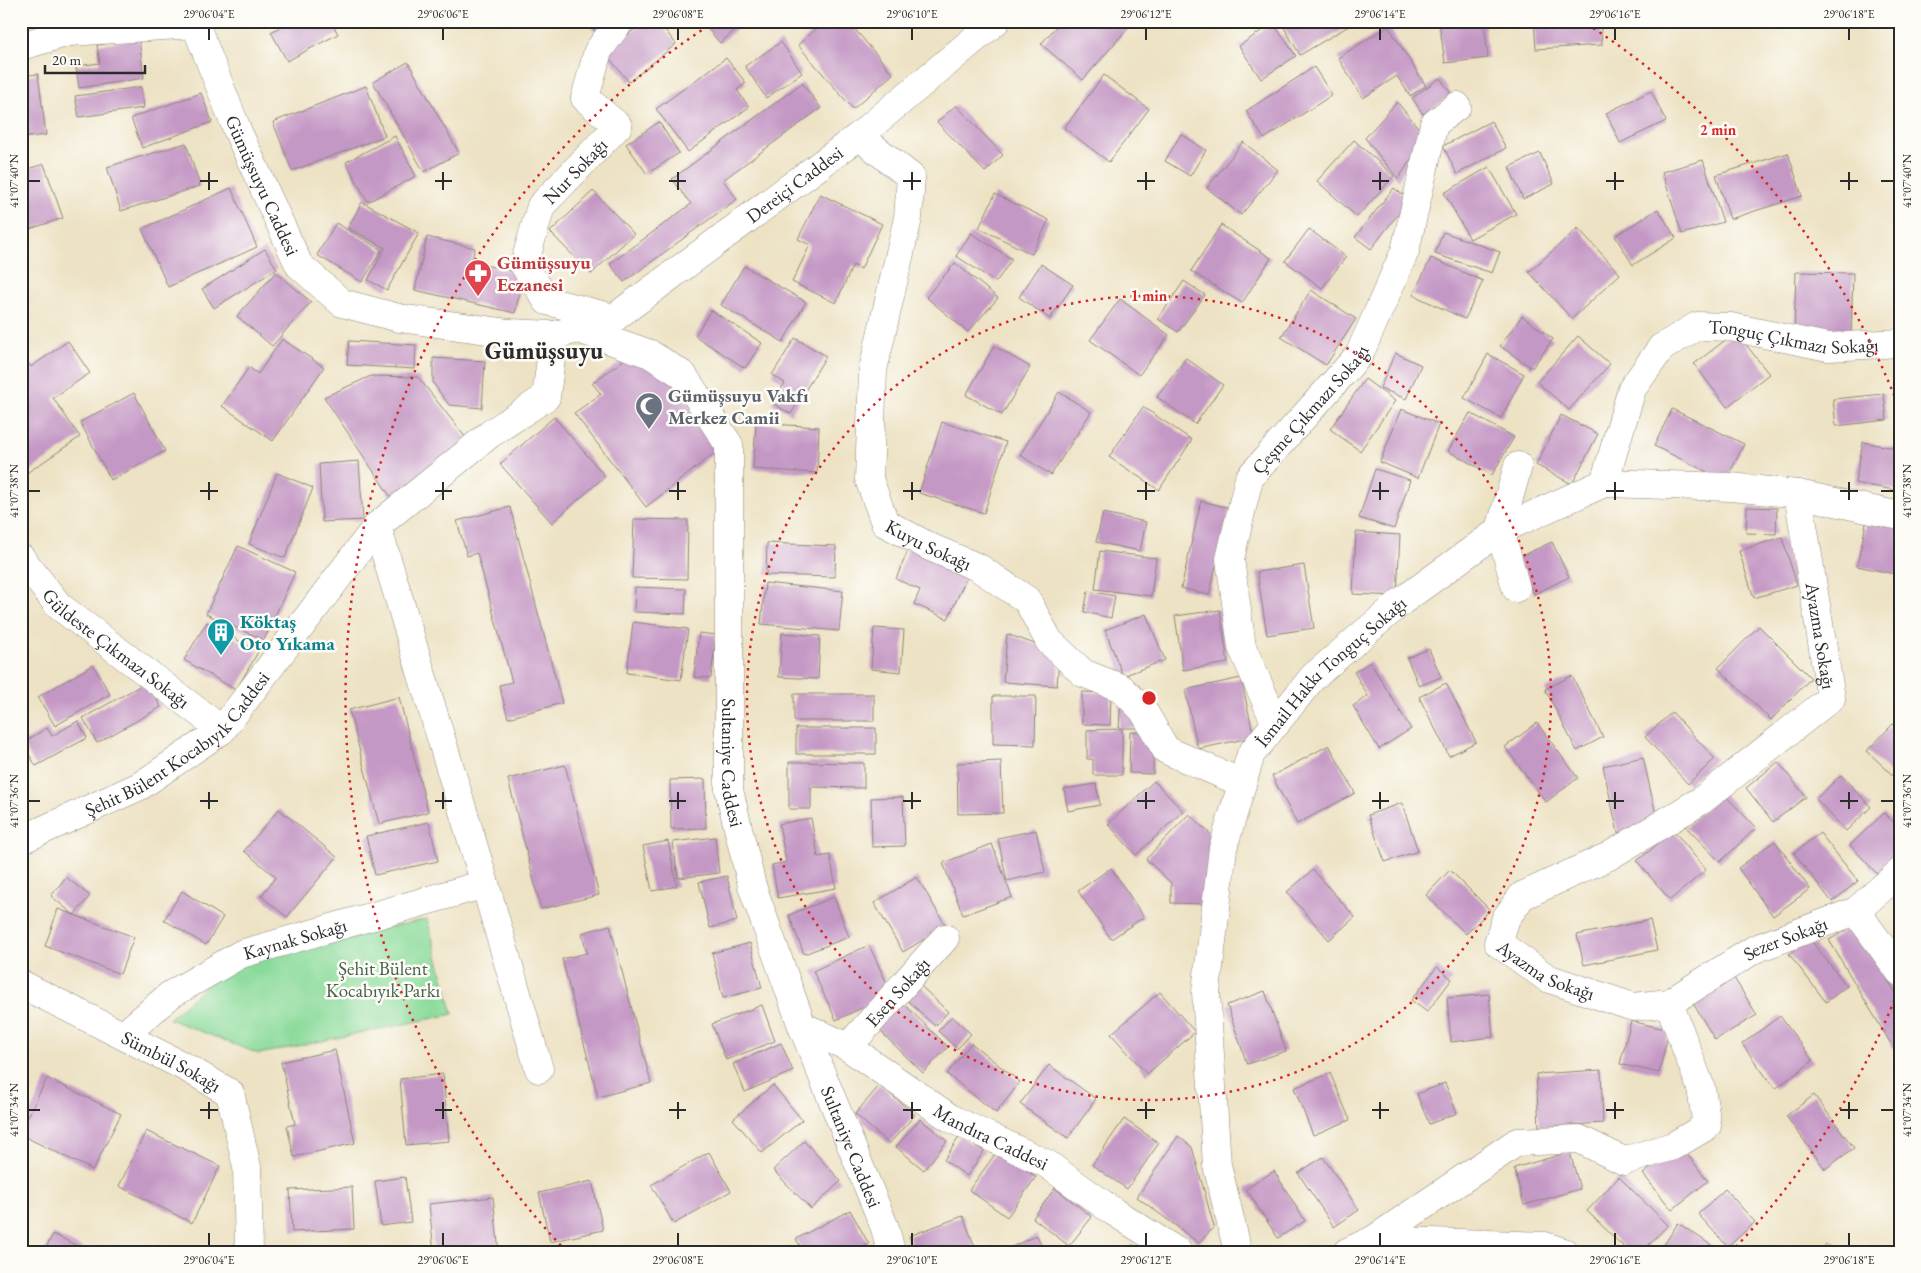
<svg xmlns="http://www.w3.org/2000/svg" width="1921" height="1273" font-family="'EB Garamond',serif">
<rect width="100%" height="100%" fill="#fdfcf7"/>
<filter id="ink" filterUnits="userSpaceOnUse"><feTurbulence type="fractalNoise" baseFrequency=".02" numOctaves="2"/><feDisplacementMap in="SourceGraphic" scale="10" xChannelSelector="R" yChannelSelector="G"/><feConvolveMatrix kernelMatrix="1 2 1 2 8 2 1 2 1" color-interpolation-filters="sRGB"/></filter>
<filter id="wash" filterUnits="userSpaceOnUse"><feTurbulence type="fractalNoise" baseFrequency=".0096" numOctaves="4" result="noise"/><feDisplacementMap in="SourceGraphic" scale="20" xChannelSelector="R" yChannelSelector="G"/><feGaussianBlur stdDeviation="1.12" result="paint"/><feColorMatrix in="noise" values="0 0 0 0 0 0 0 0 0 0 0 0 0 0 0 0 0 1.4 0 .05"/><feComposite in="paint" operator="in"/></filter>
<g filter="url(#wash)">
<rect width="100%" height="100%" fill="#ede2c4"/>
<path fill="#89da99" stroke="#5a8262" d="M427,919l26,95 -194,40 -90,-35 64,-57z"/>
<g id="blocks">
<path fill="#c498c5" d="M291,21h40l7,13 -51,27 -16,-29z
M584,21h27l-11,14z
M645,21h13l18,23 -47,38 -24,-29z
M701,21h45l-26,22z
M825,21h23l45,53 -40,35 -55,-64z
M1061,21h73l-51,59 -42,-36z
M1280,21h70l2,3 -52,31z
M1439,21h45l4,37 -43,5z
M1534,21h66l2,24 -66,4z
M1273,23l23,33 -35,23 -22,-33z
M1388,26l38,60 -16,10 -13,-20 -34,22 -25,-40z
M139,39l5,39 -65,10 -3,-22 24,-3 -3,-18z
M781,42l21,31 -36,25 -21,-32z
M726,58l20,25 -9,7 12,17 -61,45 -32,-43z
M408,62l51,91 -35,19 -51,-90z
M1314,67l18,28 -68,44 -18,-28z
M38,74l8,61 -25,3v-62z
M1104,75l45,34 -40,53 -45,-34z
M1440,78l12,17 -29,19 -11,-16z
M802,83l19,25 -98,72 14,19 -113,83 -14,-18 81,-60 -19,-25z
M366,86l19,50 -93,35 -19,-49z
M141,87l3,21 -65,9 -4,-21z
M1651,91l15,30 -46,22 -14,-30z
M201,93l11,29 -70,26 -11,-30z
M1397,102l29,35 -28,42 -33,-41z
M956,105l47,50 -18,17 -48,-50z
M1491,121l15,27 -49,26 -14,-28z
M659,122l20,31 -32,21 -21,-30z
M1181,134l25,16 -16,26 -25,-15z
M395,136l21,40 -48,26 -22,-40z
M1354,140l40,36 -37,41 -40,-36z
M1243,142l35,28 -37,45 -34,-27z
M186,143l14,43 -79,25 -14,-44z
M1540,153l14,31 -31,15 -14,-32z
M1788,153l14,43 -72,23 -14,-44z
M1703,160l20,62 -41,12 -20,-62z
M44,164l19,54 -42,14v-61z
M1489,167l27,47 -46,25 -26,-46z
M231,188l26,59 -89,40 -26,-58z
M1394,188l15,12 -38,49 -16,-12z
M593,191l41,43 -43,40 -41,-42z
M820,194l62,30 -21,45 -8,-4 -17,38 -44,-21 18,-37 -12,-6z
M995,194l54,26 -17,34 -53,-26z
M362,202l57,31 -32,57 -19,-10 17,-32 -37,-20z
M1658,209l18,29 -43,27 -18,-29z
M336,223l46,27 -20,32 -45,-27z
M1221,225l50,33 -29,45 -51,-32z
M1578,228l42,46 -48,45 -43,-47z
M1309,229l37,28 -24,31 -37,-27z
M1443,232l57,20 -8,21 -57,-19z
M971,233l41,26 -16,23 -40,-26z
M427,237l48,11 -4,14 53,12 -9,39 -100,-23z
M265,249l12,20 -63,39 -12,-19z
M1431,258l52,23 -18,38 -52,-24z
M955,263l43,35 -30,34 -42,-35z
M1041,264l32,21 -23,34 -31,-22z
M744,266l62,36 -23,40 -62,-37z
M276,272l35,30 -39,44 -35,-30z
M1796,272l57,1 -2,63 -57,-2z
M1184,281l21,14 -27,37 -20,-13z
M1311,290l45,29 -30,46 -45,-28z
M1120,299l49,36 -30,40 -49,-35z
M711,310l51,33 -17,25 -50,-32z
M1522,316l31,23 -21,29 -32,-22z
M1736,332l33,42 -42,33 -33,-43z
M1578,336l32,28 -41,46 -32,-28z
M795,338l31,18 -35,58 -19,-11 13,-20 -13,-8z
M282,339l42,28 -51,74 -51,-35 27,-39 9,7z
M68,341l22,32 -37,25 27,39 -59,40v-125l10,15z
M349,341l67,4 -1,24 -68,-4z
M994,346l36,21 -28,48 -36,-20z
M1395,353l26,12 -15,34 -26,-11z
M632,354l39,21 51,72 -76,60 -72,-94 27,-19 -9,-11z
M1488,354l36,20 -23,44 -37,-20z
M433,358l52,3 -3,47 -33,-3 -16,-22z
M1186,358l37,27 -28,39 -38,-27z
M371,376l47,1 52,66 -78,56 -68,-102z
M1365,379l30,22 -35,50 -30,-22z
M1059,392l32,20 -40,63 -31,-20z
M134,393l31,58 -54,29 -31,-58z
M1884,394l3,26 -51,6 -3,-27z
M1143,407l49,33 -33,50 -50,-33z
M1401,409l38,15 -21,54 -38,-16z
M1672,409l72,35 -18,37 -72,-35z
M1470,413l44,24 -22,38 -44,-24z
M1561,415l37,19 -26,50 -36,-19z
M554,417l51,59 -53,47 -52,-59z
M942,422l64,20 -22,71 -65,-20z
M756,423l63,4 -2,46 -64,-4z
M1863,442l37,7v42l-45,-8z
M359,461l4,59 -41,2 -3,-58z
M1375,469l35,11 -16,49 -35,-11z
M277,473l36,15 -28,70 -36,-14z
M1201,501l29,7 -21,87 -28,-7z
M510,507l52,196 -54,15 -9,-33 13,-3 -35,-129 -10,3 -10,-35z
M1747,507l30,1 -1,26 -30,-1z
M1103,513l43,9 -6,29 -44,-9z
M634,519l54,1 -1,59 -55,-1z
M1867,519l33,8v48l-43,-9z
M1356,532l44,3 -3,61 -44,-2z
M1782,537l15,48 -43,13 -15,-47z
M1552,542l17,35 -35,17 -17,-36z
M767,543l69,3 -1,31 -69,-2z
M238,546l57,26 -31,68 -58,-26z
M909,548l59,26 -20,45 -34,-15 6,-14 -24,-11z
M1100,551l56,7 -5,38 -56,-7z
M1304,565l10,63 -47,7 -10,-63z
M765,583l78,8 -4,40 -78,-7z
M635,587l51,2 -1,25 -51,-2z
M1088,591l27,5 -4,22 -27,-6z
M1220,610l8,53 -45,7 -8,-54z
M1146,614l19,46 -42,16 -18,-46z
M207,622l51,30 -22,38 -52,-30z
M633,622l55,7 -7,51 -54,-7z
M1759,626l52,52 -40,42 -53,-52z
M874,628l30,2 -3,42 -30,-3z
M699,633l17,2 -5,43 -17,-1z
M782,633l38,3 -2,43 -39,-2z
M1007,634l39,14 13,10 -2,28 -54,-4z
M1429,649l12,28 -22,9 -12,-28z
M1370,662l41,67 -32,20 -26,-43 15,-10 -14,-24z
M93,665l17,29 -55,32 -17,-29z
M1572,676l31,61 -26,14 -32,-62z
M1241,678l13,59 -56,12 -13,-59z
M147,682l14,25 -64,36 -14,-25z
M1446,683l30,59 -27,14 -30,-59z
M1082,692l29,1 -1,32 -28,-1z
M794,694h80v27h-80z
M993,696h43l-1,49 -42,-1z
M399,697l29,115 -49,12 -30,-114z
M1121,697l25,31h-27z
M1672,712l43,47 -27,25 -43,-47z
M78,721l9,17 -51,28 -14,-23 25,-15 5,8z
M1537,723l41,55 -32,24 -41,-55z
M1893,724l7,6v52l-33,-31z
M796,728h80v26h-80z
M1122,729v46h-29v-16h-6v-29z
M1130,732h24l-1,42 -24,-1z
M1329,745l26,48 -58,31 -25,-48z
M1643,757l15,67 -40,9 -15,-67z
M1001,761l2,52 -45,1 -1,-51z
M789,762l75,1v25l-53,-1v22h-22z
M1778,762l28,35 -33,25 -27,-34z
M565,765l34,130 -58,14 -33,-130z
M1841,775l30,32 -25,24 -30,-32z
M705,779l1,49 -35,1 -1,-49z
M1154,781l29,30 -47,44 -28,-31z
M1096,784l4,21 -32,6 -4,-22z
M1723,793l33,35 -36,34 -34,-35z
M903,797l2,49 -33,1 -1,-49z
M1402,803l16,48 -33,11 -17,-47z
M279,809l58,48 -50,60 -26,-21 15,-19 -32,-26z
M1884,813l16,16v32l-19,17 -31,-33z
M1189,814l31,29 -12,61 -37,-1v-20l-25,-24z
M811,818l7,39 12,-2 6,33 -58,10 -6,-33 14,-3 -7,-38z
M429,822l9,39 -63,14 -9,-39z
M1036,830l9,42 -38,9 -9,-43z
M1674,831l32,39 -36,30 -33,-39z
M1820,833l38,48 -26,21 -38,-49z
M715,837l4,36 -41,5 -5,-36z
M668,841l9,45 -25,5 -9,-45z
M1775,841l35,48 -37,27 -35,-48z
M992,844l20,53 -49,18 -20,-52z
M1111,868l33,49 -33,22 -33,-48z
M1313,870l42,47 -26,23 -42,-48z
M1450,870l40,40 -24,24 -40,-39z
M727,876l10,45 -27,7 -11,-46z
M66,877l24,19 -16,19 -23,-19z
M917,877l29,49 -43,26 -29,-49z
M182,891l41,26 -17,28 -42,-25z
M834,897l15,40 -45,17 -15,-39z
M58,909l76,28 -14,37 -75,-28z
M1650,920l7,30 -73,15 -7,-30z
M610,925l41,158 -53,14 -36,-138 25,-6 -5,-20z
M1855,925l45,75v59l-71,-119z
M1809,938l38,48 -21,16 -37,-48z
M750,943l12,45 -39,10 -11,-45z
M869,945l23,49 -56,26 -23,-49z
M1437,967l15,12 -25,33 -16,-12z
M1734,978l23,37 -42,25 -22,-37z
M919,984l29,28 -13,14 -30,-28z
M1265,991l21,60 -39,13 -20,-59z
M1160,992l35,40 -48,42 -36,-40z
M1489,994l4,43 -42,5 -4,-44z
M901,1001l47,46 -25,26 -48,-47z
M762,1005l13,36 -49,19 -14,-36z
M952,1016l19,18 -14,15 -19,-18z
M1780,1016l33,45 -38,28 -33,-45z
M1631,1021l38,9 -10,43 -39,-9z
M781,1043l12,28 -48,21 -12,-28z
M971,1043l49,39 -24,31 -49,-39z
M335,1050l20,93 -61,14 -7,-31 8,-2 -14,-62z
M1049,1065l47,34 -28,39 -48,-34z
M1601,1070l2,53 -64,4 -3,-53z
M1330,1073l20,47 -37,15 -19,-47z
M443,1074l6,67 -43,4 -6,-66z
M47,1078l74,36 -28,56 -72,-35v-4z
M1445,1083l12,30 -28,11 -12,-30z
M773,1085l29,35 -40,33 -29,-34z
M880,1085l35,30 -26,29 -34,-30z
M1814,1095l40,53 -29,21 -39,-53z
M920,1119l27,22 -23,29 -28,-23z
M1124,1119l35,24 -32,46 -35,-24z
M146,1131l74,35 -28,57 -73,-37z
M960,1136l24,15 -17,25 -23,-16z
M1178,1136l14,11 22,80 -15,16 -62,-46z
M804,1141l37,40 -30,28 -38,-39z
M1680,1145l28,36 -36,29 -29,-36z
M998,1150l38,27 -29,40 -38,-27z
M709,1152l22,39 -57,33 -23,-39z
M1570,1152l10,37 -56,16 -10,-37z
M1323,1157l36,53 -25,17 -36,-54z
M1274,1171l31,50 -27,17 -32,-49z
M405,1177l6,45 -30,4 -6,-45z
M1619,1177l49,48 -26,27h-13l-42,-41z
M592,1181l11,49 -53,12 -11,-49z
M352,1187l2,42 -62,3 -2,-42z
M1055,1188l37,29 -23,29 -36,-28z
M1725,1189l30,33 -27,25 -30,-33z
M493,1197l6,55h-65l-5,-48z
M850,1210l19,34 -13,8h-52l-8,-13z
M963,1216l14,36h-63l-5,-16z
M1678,1223l39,26 -1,3 -56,-1z
M53,1234l37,18h-46z
M1037,1235l7,17h-43z
M1826,1244l10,8h-16z
M1132,1245l9,7h-14z"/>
</g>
</g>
<g filter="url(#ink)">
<use href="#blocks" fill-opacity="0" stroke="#8c8678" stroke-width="1"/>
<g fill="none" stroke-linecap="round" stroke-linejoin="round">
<g stroke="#8c8678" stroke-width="29">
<g id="minor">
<path id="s1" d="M194,21l44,111 61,133 43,38 57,15 110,15 45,2 25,-6 35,-11 245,-182 137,-115"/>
<path d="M21,46l48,-14 126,-8"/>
<path id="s2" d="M859,136l52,41 -3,41 -35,152 -4,109 16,44 45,24 49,21 48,32 22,41 34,32 38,15 22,22 23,40 76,33"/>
<path id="s3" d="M614,318l-67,-17 -23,-36 17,-59 77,-80 -33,-28 13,-47 22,-30"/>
<path id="s4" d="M579,329l71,25 33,21 46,70v345l23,96 50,140 83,202 6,24"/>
<path id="s5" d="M1604,483l28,-94 29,-41 36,-22 34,1 97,20 72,-4"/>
<path id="s6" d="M1900,516l-102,-22 33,204 -129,102 -93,56 -87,40 -16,22 -8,25 49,35 86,29 36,-4 86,-54 101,-38 44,-39"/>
<path id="s7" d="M21,558l38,48 163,124"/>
<path d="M1516,588l-16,-58 18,-64"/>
<path id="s8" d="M1276,724l-34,-77 -12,-88 19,-81 110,-123 46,-104 29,-127 23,-18"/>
<path id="s9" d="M21,840l119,-54 82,-56 155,-204 113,-92 56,-37 8,-62"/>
<path d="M485,884l54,185"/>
<path d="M1856,911l44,61"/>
<path id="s10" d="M21,984l166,84 43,25 17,74 2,85"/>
<path id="s11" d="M802,1026l46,21 102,71 97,46 67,48 64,40"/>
<path id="s12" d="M124,1035l46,-40 71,-41 244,-70 -108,-358"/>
<path id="s13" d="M848,1047l97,-109"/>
<path d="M1373,1240l144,-98 62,-3 45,22 49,-15 34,-20 -6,-38 -32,-85"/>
<path id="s14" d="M1238,1252l-21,-87 -11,-173 17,-144 28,-94 62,-77 89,-76 98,-71 104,-47 127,4 67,7"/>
<path d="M1347,1252l26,-12 172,6 19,6"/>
</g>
</g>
<use href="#minor" stroke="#fff" stroke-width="28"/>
</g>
</g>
<path fill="none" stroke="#2b2b2b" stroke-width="2" d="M209,28v12M443,28v12M678,28v12M912,28v12M1146,28v12M1380,28v12M1615,28v12M1849,28v12M209,172v18M443,172v18M678,172v18M912,172v18M1146,172v18M1380,172v18M1615,172v18M1849,172v18M28,181h12M200,181h18M435,181h17M669,181h17M903,181h18M1137,181h18M1372,181h17M1606,181h18M1840,181h18M1881,181h13M209,482v18M443,482v18M678,482v18M912,482v18M1146,482v18M1380,482v18M1615,482v18M1849,482v18M28,491h12M200,491h18M435,491h17M669,491h17M903,491h18M1137,491h18M1372,491h17M1606,491h18M1840,491h18M1881,491h13M209,792v17M443,792v17M678,792v17M912,792v17M1146,792v17M1380,792v17M1615,792v17M1849,792v17M28,801h12M200,801h18M435,801h17M669,801h17M903,801h18M1137,801h18M1372,801h17M1606,801h18M1840,801h18M1881,801h13M209,1102v17M443,1102v17M678,1102v17M912,1102v17M1146,1102v17M1380,1102v17M1615,1102v17M1849,1102v17M28,1110h12M200,1110h18M435,1110h17M669,1110h17M903,1110h18M1137,1110h18M1372,1110h17M1606,1110h18M1840,1110h18M1881,1110h13M209,1233v13M443,1233v13M678,1233v13M912,1233v13M1146,1233v13M1380,1233v13M1615,1233v13M1849,1233v13"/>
<g fill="none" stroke="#d62828" stroke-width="2.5" stroke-dasharray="2.5 5">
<circle cx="1149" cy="698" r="402"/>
<path d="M1900 986A804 804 0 0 1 1732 1251M566 1251A804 804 0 0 1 711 24M1587 24A804 804 0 0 1 1900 410"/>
</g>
<defs>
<g id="pharmacy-pin" transform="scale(1.4375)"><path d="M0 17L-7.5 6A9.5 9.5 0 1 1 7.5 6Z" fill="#e0444e" stroke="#fdfcf7"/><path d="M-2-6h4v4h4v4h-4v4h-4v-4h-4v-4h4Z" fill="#fff"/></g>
<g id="mosque-pin" transform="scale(1.4375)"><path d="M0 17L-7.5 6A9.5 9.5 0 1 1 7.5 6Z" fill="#6b7280" stroke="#fdfcf7"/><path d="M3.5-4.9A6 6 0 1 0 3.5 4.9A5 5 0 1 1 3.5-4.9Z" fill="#fff"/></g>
<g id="building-pin" transform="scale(1.4375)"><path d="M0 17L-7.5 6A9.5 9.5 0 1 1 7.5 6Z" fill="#0f9aa8" stroke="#fdfcf7"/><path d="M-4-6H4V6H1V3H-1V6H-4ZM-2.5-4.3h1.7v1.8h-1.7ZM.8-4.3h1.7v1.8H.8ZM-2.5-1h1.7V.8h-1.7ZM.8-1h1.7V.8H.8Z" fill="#fff"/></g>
</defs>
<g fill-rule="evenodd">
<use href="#pharmacy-pin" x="478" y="273"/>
<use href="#mosque-pin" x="649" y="406"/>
<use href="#building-pin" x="221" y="632"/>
</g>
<g text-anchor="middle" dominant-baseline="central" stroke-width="5" stroke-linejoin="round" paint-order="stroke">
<g font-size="19" fill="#2b2b2b" stroke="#fdfcf7">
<text stroke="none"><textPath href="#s3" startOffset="222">Nur Sokağı</textPath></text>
<text stroke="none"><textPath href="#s1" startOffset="178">Gümüşsuyu Caddesi</textPath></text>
<text stroke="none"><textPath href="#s1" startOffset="825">Dereiçi Caddesi</textPath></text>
<text stroke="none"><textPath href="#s5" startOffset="288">Tonguç Çıkmazı Sokağı</textPath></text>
<text stroke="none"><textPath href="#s8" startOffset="348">Çeşme Çıkmazı Sokağı</textPath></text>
<text stroke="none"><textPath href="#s2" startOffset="468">Kuyu Sokağı</textPath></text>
<text stroke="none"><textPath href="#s6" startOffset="248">Ayazma Sokağı</textPath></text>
<text stroke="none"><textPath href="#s7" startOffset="132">Güldeste Çıkmazı Sokağı</textPath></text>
<text stroke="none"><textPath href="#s14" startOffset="621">İsmail Hakkı Tonguç Sokağı</textPath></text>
<text stroke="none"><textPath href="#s9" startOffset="186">Şehit Bülent Kocabıyık Caddesi</textPath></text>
<text stroke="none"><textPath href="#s4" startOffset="516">Sultaniye Caddesi</textPath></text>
<text stroke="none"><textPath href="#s12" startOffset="199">Kaynak Sokağı</textPath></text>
<text stroke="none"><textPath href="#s6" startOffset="1054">Sezer Sokağı</textPath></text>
<text stroke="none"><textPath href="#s6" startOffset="789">Ayazma Sokağı</textPath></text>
<text stroke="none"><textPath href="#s13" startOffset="74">Esen Sokağı</textPath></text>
<text stroke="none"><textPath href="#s10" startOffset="169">Sümbül Sokağı</textPath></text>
<text stroke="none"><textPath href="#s11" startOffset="220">Mandıra Caddesi</textPath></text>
<text stroke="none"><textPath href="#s4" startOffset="921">Sultaniye Caddesi</textPath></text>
</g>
<g font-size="19" font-weight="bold" fill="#be3a42" stroke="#fdfcf7" text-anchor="start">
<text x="497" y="262">Gümüşsuyu<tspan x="497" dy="22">Eczanesi</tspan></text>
</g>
<g font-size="19" font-weight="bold" fill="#5b616d" stroke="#fdfcf7" text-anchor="start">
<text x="668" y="395">Gümüşsuyu Vakfı<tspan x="668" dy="22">Merkez Camii</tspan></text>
</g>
<g font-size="19" font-weight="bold" fill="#0d838f" stroke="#fdfcf7" text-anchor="start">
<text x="240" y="621">Köktaş<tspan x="240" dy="22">Oto Yıkama</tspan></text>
</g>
<g font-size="19" fill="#47604c" stroke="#fdfcf7">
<text x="383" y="968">Şehit Bülent<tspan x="383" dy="22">Kocabıyık Parkı</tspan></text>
</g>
<g font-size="24" font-weight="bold" fill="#2b2b2b" stroke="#fdfcf7">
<text x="544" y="350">Gümüşsuyu</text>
</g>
</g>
<circle cx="1149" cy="698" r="8" fill="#d62828" stroke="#fdfcf7" stroke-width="2.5"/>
<g font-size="15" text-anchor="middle" font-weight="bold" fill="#d62828" stroke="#fdfcf7" stroke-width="5" stroke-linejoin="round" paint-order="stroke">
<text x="1718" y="135">2 min</text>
<text x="1149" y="301">1 min</text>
</g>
<rect width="1921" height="1273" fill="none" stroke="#fdfcf7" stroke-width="55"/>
<path d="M45 65v8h100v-8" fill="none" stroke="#2b2b2b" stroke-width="2.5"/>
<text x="52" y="65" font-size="15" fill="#2b2b2b" stroke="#fdfcf7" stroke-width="4" paint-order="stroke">20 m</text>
<rect x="28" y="28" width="1866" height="1218" fill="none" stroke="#2b2b2b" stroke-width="2"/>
<g font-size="12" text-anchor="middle" fill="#2b2b2b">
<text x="209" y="18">29°06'04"E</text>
<text x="443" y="18">29°06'06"E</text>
<text x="678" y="18">29°06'08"E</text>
<text x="912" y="18">29°06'10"E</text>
<text x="1146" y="18">29°06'12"E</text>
<text x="1380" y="18">29°06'14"E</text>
<text x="1615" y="18">29°06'16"E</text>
<text x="1849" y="18">29°06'18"E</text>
<text transform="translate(14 181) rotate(-90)" y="4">41°07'40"N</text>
<text transform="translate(1907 181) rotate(-90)" y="4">41°07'40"N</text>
<text transform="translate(14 491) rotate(-90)" y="4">41°07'38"N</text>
<text transform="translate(1907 491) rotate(-90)" y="4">41°07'38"N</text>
<text transform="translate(14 801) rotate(-90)" y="4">41°07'36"N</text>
<text transform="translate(1907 801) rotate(-90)" y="4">41°07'36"N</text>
<text transform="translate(14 1110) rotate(-90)" y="4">41°07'34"N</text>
<text transform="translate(1907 1110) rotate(-90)" y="4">41°07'34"N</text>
<text x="209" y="1264">29°06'04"E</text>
<text x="443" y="1264">29°06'06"E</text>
<text x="678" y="1264">29°06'08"E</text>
<text x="912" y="1264">29°06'10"E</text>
<text x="1146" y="1264">29°06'12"E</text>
<text x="1380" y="1264">29°06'14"E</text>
<text x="1615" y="1264">29°06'16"E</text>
<text x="1849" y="1264">29°06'18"E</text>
</g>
</svg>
